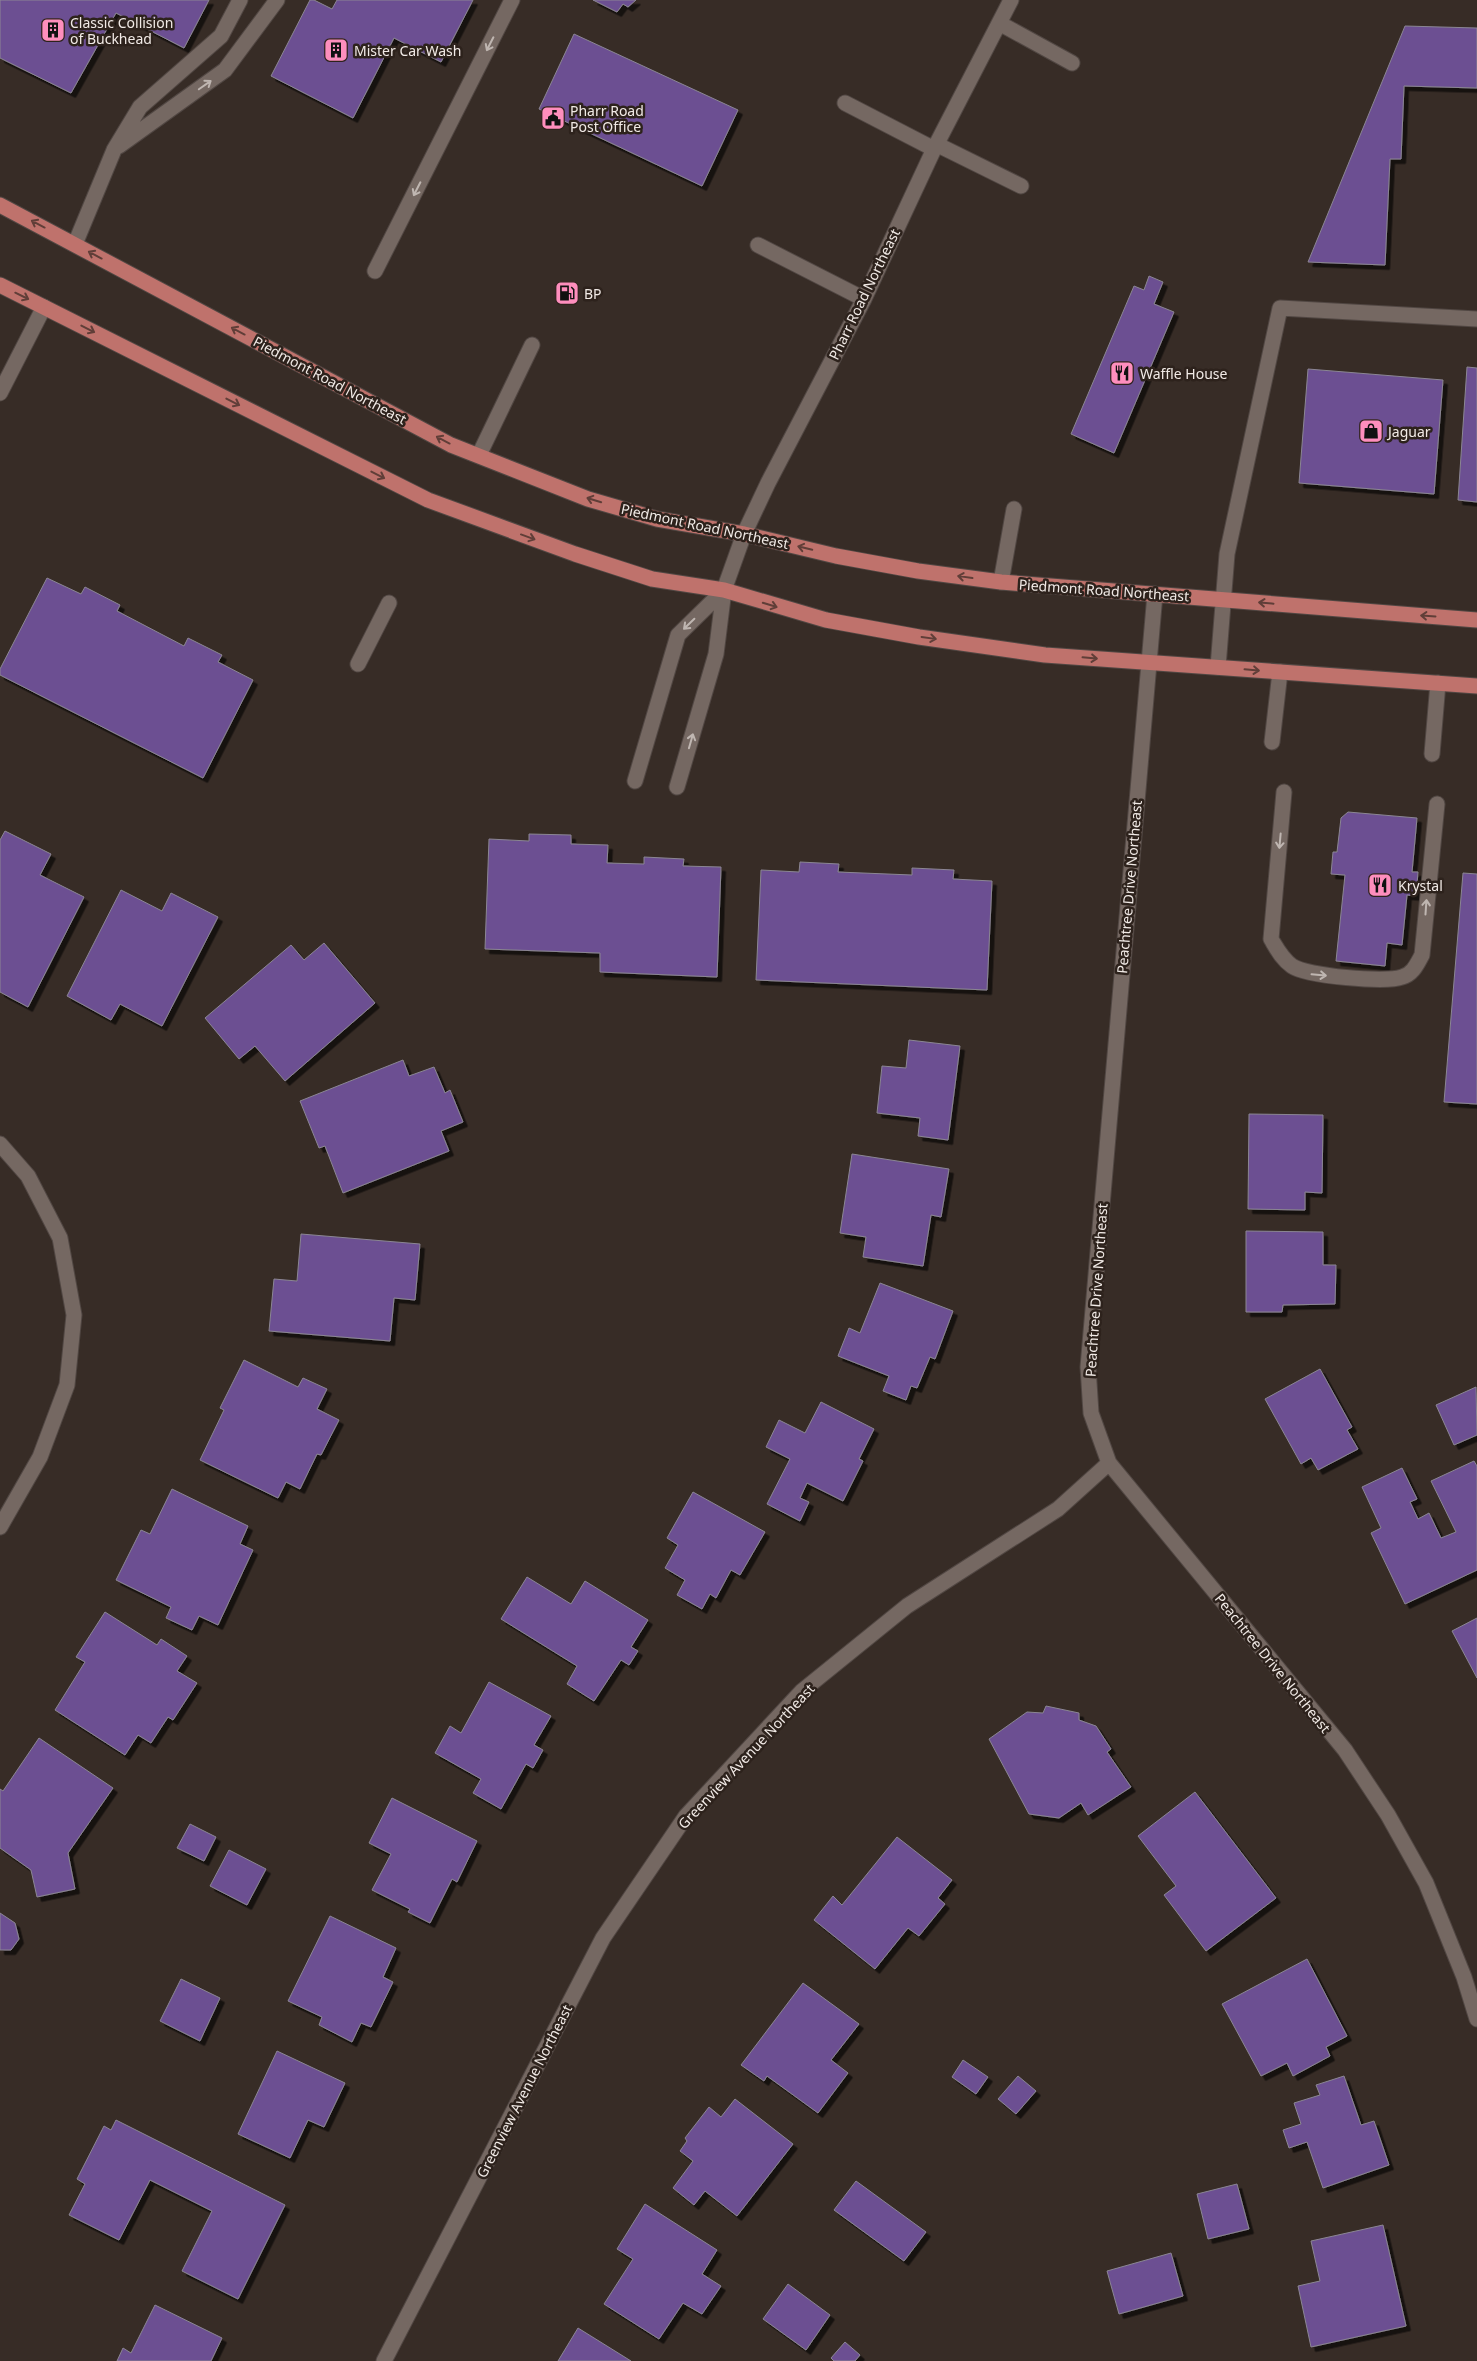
<svg xmlns="http://www.w3.org/2000/svg" width="1477" height="2361" font-family="'Noto Sans',sans-serif">
<defs>
<filter id="shadow"><feDropShadow dx="4.5" dy="4.5" stdDeviation="0" flood-color="#0009"/></filter>
</defs>
<rect width="100%" height="100%" fill="#372c26"/>
<path fill="#6c5092" stroke="#8b8693" filter="url(#shadow)" d="M0,0h209l-25,48 -68,-35 -45,80 -71,-35z
M310,0h4l18,9 5,-9h136l-32,62 -47,-24 -41,80 -82,-42z
M593,0h43l-8,7 -5,-3 -6,8z
M1405,26l72,2v60l-73,-2 -3,73h-11l-5,106 -77,-3z
M574,34l164,76 -36,76 -163,-77z
M1149,276l14,6 -9,22 20,8 -60,141 -43,-19 63,-148 10,4z
M1467,367l10,1v134l-19,-2z
M1308,369l135,11 -9,114 -135,-11z
M47,578l34,16 4,-7 35,18 -3,6 67,35 4,-8 34,17 -4,7 35,18 -50,98 -203,-103v-6z
M1348,812l69,6 -5,54h6l-2,24 -9,-1 -5,50 -15,-2 -2,23 -49,-5 9,-86 -14,-1 2,-22h4l4,-34z
M5,831l46,23 -11,21 44,22 -56,110 -28,-15v-152z
M529,834l42,1v9l37,1 -1,18 37,1v-7l40,2 -1,7 38,1 -4,110 -117,-5v-19l-115,-4 4,-110 40,2z
M800,862l39,2 -1,8 74,3v-7l42,2 -1,9 39,2 -5,109 -231,-10 5,-110 38,2z
M1463,873l14,1v230l-33,-2z
M121,890l41,21 9,-18 47,24 -56,109 -42,-22 -9,16 -44,-24z
M324,943l51,60 -90,78 -30,-35 -16,13 -34,-41 86,-73 13,15z
M909,1040l51,6 -12,94 -30,-4 2,-18 -43,-5 5,-47 24,2z
M403,1060l6,16 25,-9 11,26 5,-3 13,32 -22,9 8,20 -106,42 -18,-47 -6,2 -19,-47z
M1249,1114l74,1 -1,78 -17,-1v18l-57,-1z
M852,1154l97,15 -8,48 -10,-2 -8,51 -60,-9 3,-20 -26,-4z
M1246,1231l77,1v33h13l-1,39 -52,1 -1,7h-36z
M301,1234l119,10 -5,56 -21,-2 -4,43 -121,-10 5,-52 23,2z
M880,1283l73,28 -18,48 -5,-2 -13,31 -6,-2 -5,14 -23,-9 6,-15 -51,-20 11,-28 11,5z
M244,1360l54,27 5,-9 24,11 -10,20 22,11 -18,35 -4,-1 -17,35 -14,-7 -8,16 -78,-38 24,-50 -4,-2z
M1320,1369l32,58 -5,3 11,19 -40,21 -7,-12 -10,6 -36,-65z
M1476,1387l1,48 -23,10 -18,-40z
M821,1402l53,27 -15,30 4,2 -20,40 -36,-18 -7,15 9,4 -9,19 -33,-17 23,-45 -24,-12 13,-27 26,13z
M1474,1461l3,5v104l-72,34 -34,-71 10,-5 -19,-41 40,-19 15,31 -7,3 8,17 11,-6 12,25 15,-6 -25,-51z
M172,1489l76,37 -8,18 13,6 -35,75 -19,-9 -7,14 -26,-12 5,-11 -55,-27 25,-50 9,4z
M693,1492l72,40 -25,43 -9,-5 -15,28 -6,-4 -8,15 -25,-14 8,-15 -20,-12 13,-23 -11,-7z
M527,1577l44,27 14,-23 63,39 -17,27 7,4 -9,14 -8,-5 -27,41 -27,-17 10,-18 -76,-47z
M105,1612l52,33 4,-6 26,17 -10,15 20,12 -24,37 -5,-3 -17,26 -13,-8 -13,20 -70,-45 30,-48 -9,-5z
M1477,1618v60l-25,-47z
M489,1682l62,34 -17,29 9,5 -10,18 -7,-4 -25,45 -28,-16 8,-14 -46,-26 15,-27 11,7z
M1046,1706l33,7v7l17,6 15,23 -4,3 24,35 -43,28 -7,-12 -22,15 -30,-4 -40,-75 38,-27 16,1z
M39,1738l74,50 -45,65 7,36 -38,8 -6,-27 -31,-22v-59l3,2z
M1195,1792l81,106 -70,53 -42,-56 12,-9 -38,-50z
M392,1798l85,43 -20,41 -5,-3 -22,44 -22,-11 2,-3 -38,-19 19,-36 -22,-11z
M190,1824l26,13 -12,24 -27,-13z
M897,1837l55,43 -14,18 7,6 -26,32 -11,-8 -33,41 -61,-49 19,-24 9,9z
M229,1850l37,19 -19,36 -37,-19z
M0,1913l15,10 4,16 -8,11h-11z
M330,1916l66,32 -13,29 10,5 -22,45 -10,-4 -9,19 -33,-17 3,-8 -34,-16z
M1307,1959l40,77 -21,11 4,9 -37,20 -6,-13 -26,13 -39,-72z
M181,1979l39,19 -20,43 -40,-20z
M803,1983l56,41 -28,36 17,13 -30,40 -51,-37 -3,5 -23,-16z
M277,2051l68,32 -21,44 -16,-7 -18,38 -52,-24z
M963,2060l25,17 -12,17 -24,-17z
M1018,2076l18,15 -20,23 -18,-15z
M1344,2076l17,49 13,-4 15,44 -66,23 -16,-46 -18,6 -6,-18 18,-6 -7,-21 26,-8 -4,-10z
M735,2099l58,45 -56,72 -32,-25 -11,14 -21,-17 20,-27 -13,-10 7,-10 -2,-3 24,-31 12,10z
M116,2120l169,85 -47,94 -56,-28 30,-60 -62,-31 -31,60 -50,-25 16,-31 -8,-5 27,-53 7,4z
M856,2181l70,51 -22,29 -70,-51z
M1237,2184l12,45 -41,10 -11,-45z
M645,2204l72,46 -15,24 19,12 -19,28 -19,-11 -24,36 -55,-35 29,-45 -16,-10z
M1383,2225l23,101 -95,21 -13,-61 22,-5 -9,-40z
M1171,2253l12,43 -64,18 -12,-43z
M788,2284l42,31 -24,35 -43,-31z
M155,2305l67,33 -11,23h-94l6,-13 8,5z
M578,2328l53,33h-73z
M845,2342l15,13 -5,6h-21l-3,-3z"/>
<g fill="none" stroke-linecap="round" stroke-linejoin="round">
<g stroke="#514743" stroke-width="17">
<path id="minor" d="M999,23l73,40
M845,103l89,46
M936,144l85,42
M119,146l106,-76 52,-70
M75,244l39,-94 26,-43 81,-71 19,-36
M758,245l106,54
M375,271l137,-271
M0,393l44,-86
M479,455l53,-110
M1001,582l13,-73
M1155,594l-67,773 3,46 18,50 236,287 43,65 38,68 38,94 13,42
M358,664l31,-61
M1218,667l9,-113 53,-246 197,11
M1272,742l8,-70
M1432,754l6,-71
M635,781l43,-146 46,-45
M677,787l39,-133 8,-64 20,-56 24,-51 96,-184 70,-150 77,-149
M1284,792l-13,147c6,10 11,20 21,27 14,10 94,17 110,11 11,-3 15,-13 20,-22l15,-151
M0,1144l28,32 32,62 14,77 -7,70 -27,72 -40,70
M384,2361l219,-423 83,-122 116,-125 105,-85 151,-97 51,-46"/>
</g>
<g stroke="#514743" stroke-width="17">
<path id="major" d="M0,205l451,240 137,54 69,20 87,15 92,22 82,15 83,11 476,38
M0,285l428,215 147,54 77,25 72,11 102,30 93,17 126,18 432,31"/>
</g>
<use href="#minor" stroke="#756862" stroke-width="15"/>
<use href="#major" stroke="#bf726c" stroke-width="15"/>
</g>
<defs><path id="oneway-shaft" d="M-6 0H5M1.5-3L5.5 0L1.5 3" fill="none" stroke-width="1.6" stroke-linecap="round" stroke-linejoin="round" transform="scale(1.25)"/></defs>
<g stroke="#bfb6b1">
<use href="#oneway-shaft" transform="translate(490 44) rotate(117)"/>
<use href="#oneway-shaft" transform="translate(205 85) rotate(-35)"/>
<use href="#oneway-shaft" transform="translate(417 189) rotate(117)"/>
<use href="#oneway-shaft" transform="translate(689 624) rotate(136)"/>
<use href="#oneway-shaft" transform="translate(691 741) rotate(-74)"/>
<use href="#oneway-shaft" transform="translate(1280 841) rotate(95)"/>
<use href="#oneway-shaft" transform="translate(1426 907) rotate(-86)"/>
<use href="#oneway-shaft" transform="translate(1319 975) rotate(5)"/>
</g>
<g stroke="#603e38">
<use href="#oneway-shaft" transform="translate(38 224) rotate(-152)"/>
<use href="#oneway-shaft" transform="translate(95 255) rotate(-152)"/>
<use href="#oneway-shaft" transform="translate(22 296) rotate(26)"/>
<use href="#oneway-shaft" transform="translate(88 329) rotate(27)"/>
<use href="#oneway-shaft" transform="translate(238 331) rotate(-152)"/>
<use href="#oneway-shaft" transform="translate(233 402) rotate(27)"/>
<use href="#oneway-shaft" transform="translate(443 440) rotate(-152)"/>
<use href="#oneway-shaft" transform="translate(378 475) rotate(27)"/>
<use href="#oneway-shaft" transform="translate(594 500) rotate(-163)"/>
<use href="#oneway-shaft" transform="translate(528 537) rotate(20)"/>
<use href="#oneway-shaft" transform="translate(805 548) rotate(-166)"/>
<use href="#oneway-shaft" transform="translate(965 577) rotate(-172)"/>
<use href="#oneway-shaft" transform="translate(1266 603) rotate(-175)"/>
<use href="#oneway-shaft" transform="translate(770 605) rotate(17)"/>
<use href="#oneway-shaft" transform="translate(1428 616) rotate(-176)"/>
<use href="#oneway-shaft" transform="translate(929 638) rotate(8)"/>
<use href="#oneway-shaft" transform="translate(1090 658) rotate(5)"/>
<use href="#oneway-shaft" transform="translate(1252 670) rotate(5)"/>
</g>
<defs>
<g id="building-square" transform="scale(1.25)"><rect x="-9" y="-9" width="18" height="18" rx="4" fill="#fe8ebd" stroke="#2d221c"/><path d="M-4-6H4V6H1V3H-1V6H-4ZM-2.5-4.3h1.7v1.8h-1.7ZM.8-4.3h1.7v1.8H.8ZM-2.5-1h1.7V.8h-1.7ZM.8-1h1.7V.8H.8Z" fill="#111"/></g>
<g id="civic-square" transform="scale(1.25)"><rect x="-9" y="-9" width="18" height="18" rx="4" fill="#fe8ebd" stroke="#2d221c"/><path d="M-.6-6.5H3V-4.5H.6V-3L4-1V1h2V6H-6V1h2V-1L-.6-3ZM-1.2 2.5V6h2.4V2.5Z" fill="#111"/></g>
<g id="fuel-square" transform="scale(1.25)"><rect x="-9" y="-9" width="18" height="18" rx="4" fill="#fe8ebd" stroke="#2d221c"/><path d="M-5.5-6h7V0h2V4h1.3V-2.5L3-4.5l.8-.8L6-3V5H2.5V1h-1V6h-7ZM-4.2-4.7v3.2H.2V-4.7Z" fill="#111"/></g>
<g id="restaurant-square" transform="scale(1.25)"><rect x="-9" y="-9" width="18" height="18" rx="4" fill="#fe8ebd" stroke="#2d221c"/><path d="M-5-6h1v4h1v-4h1v4h1v-4h1v5L-1.5 .5V6h-2V.5L-5-1ZM5-6V6H3V1.5H1.5Q1.5-4 5-6Z" fill="#111"/></g>
<g id="shop-square" transform="scale(1.25)"><rect x="-9" y="-9" width="18" height="18" rx="4" fill="#fe8ebd" stroke="#2d221c"/><path d="M-5-2.5h2.3a2.7 3.5 0 0 1 5.4 0H5L5.5 6h-11ZM-1.5-2.5h3a1.5 2.3 0 0 0-3 0Z" fill="#111"/></g>
</defs>
<g fill-rule="evenodd">
<use href="#building-square" x="53" y="30"/>
<use href="#building-square" x="336" y="50"/>
<use href="#civic-square" x="553" y="118"/>
<use href="#fuel-square" x="567" y="293"/>
<use href="#restaurant-square" x="1122" y="373"/>
<use href="#shop-square" x="1371" y="431"/>
<use href="#restaurant-square" x="1380" y="885"/>
</g>
<g text-anchor="middle" dominant-baseline="central" stroke-width="5" stroke-linejoin="round" paint-order="stroke">
<g font-size="14" fill="#f1eae6" stroke="#2d221c" text-anchor="start">
<text x="70" y="22">Classic Collision<tspan x="70" dy="16">of Buckhead</tspan></text>
<text x="354" y="50">Mister Car Wash</text>
<text x="570" y="110">Pharr Road<tspan x="570" dy="16">Post Office</tspan></text>
<text x="584" y="293">BP</text>
<text x="1140" y="373">Waffle House</text>
<text x="1388" y="431">Jaguar</text>
<text x="1398" y="885">Krystal</text>
</g>
<g font-size="14" fill="#f1eae6" stroke="#2d221c">
<text transform="translate(864 294) rotate(-64)">Pharr Road Northeast</text>
<text transform="translate(330 380) rotate(28)">Piedmont Road Northeast</text>
<text transform="translate(705 526) rotate(12)">Piedmont Road Northeast</text>
<text transform="translate(1104 590) rotate(4)">Piedmont Road Northeast</text>
<text transform="translate(1129 887) rotate(-85)">Peachtree Drive Northeast</text>
<text transform="translate(1096 1290) rotate(-86)">Peachtree Drive Northeast</text>
<text transform="translate(1273 1663) rotate(51)">Peachtree Drive Northeast</text>
<text transform="translate(746 1756) rotate(-47)">Greenview Avenue Northeast</text>
<text transform="translate(524 2091) rotate(-63)">Greenview Avenue Northeast</text>
</g>
</g>
</svg>
